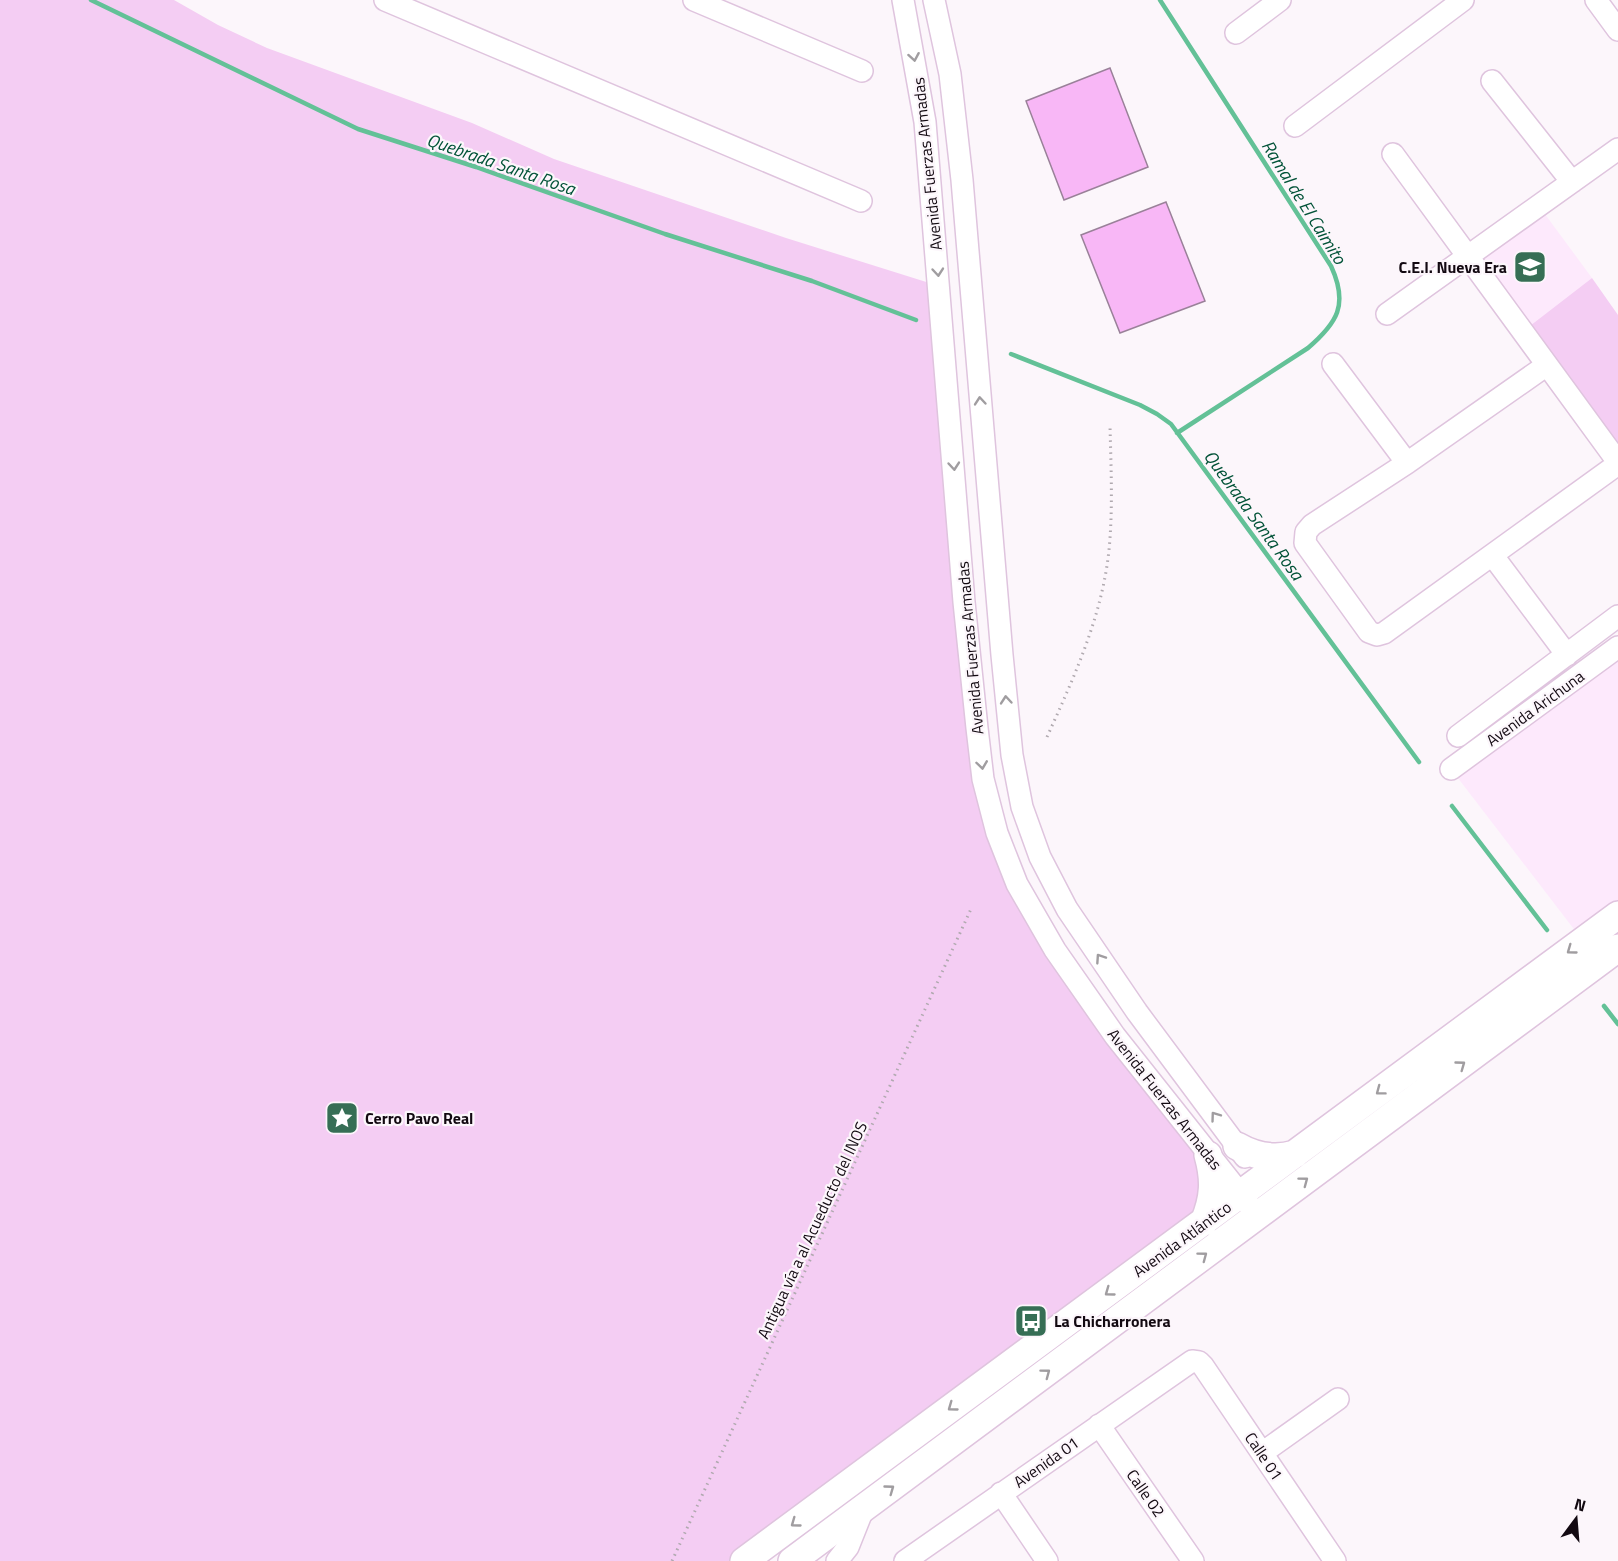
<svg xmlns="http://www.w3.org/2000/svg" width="1618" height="1561" font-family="'Titillium Web',sans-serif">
<rect width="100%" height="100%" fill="#fcf6fb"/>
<path fill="#fde9fc" d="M1539,206l53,72 -70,54 -55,-75z
M1618,647v268l-35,26 -132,-172z"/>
<path fill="#f4cdf3" d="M0,0h174l44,25 49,23 205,75 82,36 232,79 153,48 25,316 42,258 185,273 20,73 -467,355h-744z
M1592,278l26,37v147l-96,-130z"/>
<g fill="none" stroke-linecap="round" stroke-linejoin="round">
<path stroke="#63c197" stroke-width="4.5" d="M91,0l267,129 118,38 189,67 147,47 104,39
M1160,0l171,266c18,39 6,57 -23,82l-131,85
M1011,354l129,51 17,9 14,10 248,338
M1452,806l95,124
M1604,1006l14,18"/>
</g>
<path fill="#f8b7f6" stroke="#9a8199" stroke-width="1.5" d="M1110,68l38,99 -84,33 -38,-99z
M1166,202l39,99 -85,32 -39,-98z"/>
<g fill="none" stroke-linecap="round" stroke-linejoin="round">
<g stroke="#dfc4de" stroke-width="24">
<path id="minor" d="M385,0l476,201
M694,0l168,71
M903,0l22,122 39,480 13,126 6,51 14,54 20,51 38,66 60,86 135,170
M934,0l16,74 12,106 40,475 10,100 10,52 18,50 27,52 70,103 108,145
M1596,0l22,30
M1236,33l44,-33
M1492,81l80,101
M1295,126l168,-126
M1393,154l225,308
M1387,314l231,-165
M1333,364l74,99
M1547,365l-140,98 -95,62 -6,7 -1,11 64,89 8,3 7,-2 234,-169
M1493,556l74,99
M1458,736l160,-120
M1451,769l167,-122
M1099,1425l94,136
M1262,1453l76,-54
M1001,1493l46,68
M837,1561l11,-14 16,-40
M905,1561l287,-200 7,1 4,4 132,195"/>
</g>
<g stroke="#dfc4de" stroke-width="30">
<path id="major" d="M1237,1146c19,11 38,14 58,8
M1204,1222c10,-24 11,-42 4,-67
M744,1561l874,-646
M792,1561l826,-613"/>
</g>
<path stroke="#b0a9af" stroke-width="3" stroke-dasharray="1.5 4.5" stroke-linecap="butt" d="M1047,737c27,-60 55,-120 62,-187 4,-41 2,-83 1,-124
M672,1561l299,-652"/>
<use href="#minor" stroke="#fff" stroke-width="21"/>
<use href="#major" stroke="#fff" stroke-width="27"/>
</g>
<defs><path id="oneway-chevron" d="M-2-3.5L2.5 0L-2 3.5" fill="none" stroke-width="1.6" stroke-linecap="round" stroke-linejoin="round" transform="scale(1.5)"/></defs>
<g stroke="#a09da0">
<use href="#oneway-chevron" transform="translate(914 57) rotate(80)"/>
<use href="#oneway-chevron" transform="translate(938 272) rotate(85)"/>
<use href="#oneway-chevron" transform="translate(980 401) rotate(-95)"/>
<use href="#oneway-chevron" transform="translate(954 466) rotate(85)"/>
<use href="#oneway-chevron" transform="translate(1006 700) rotate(-95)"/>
<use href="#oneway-chevron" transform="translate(982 765) rotate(82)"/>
<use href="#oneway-chevron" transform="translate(1571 950) rotate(144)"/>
<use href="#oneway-chevron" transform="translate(1100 958) rotate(-124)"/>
<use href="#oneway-chevron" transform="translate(1461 1065) rotate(-36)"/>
<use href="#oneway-chevron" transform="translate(1380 1091) rotate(143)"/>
<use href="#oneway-chevron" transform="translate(1215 1116) rotate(-126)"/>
<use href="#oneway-chevron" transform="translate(1304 1181) rotate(-37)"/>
<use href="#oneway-chevron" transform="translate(1203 1256) rotate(-37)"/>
<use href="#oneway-chevron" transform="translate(1109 1292) rotate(144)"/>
<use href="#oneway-chevron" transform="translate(1046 1373) rotate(-37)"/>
<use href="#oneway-chevron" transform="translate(952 1407) rotate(144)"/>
<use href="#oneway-chevron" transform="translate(890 1489) rotate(-36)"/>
<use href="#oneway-chevron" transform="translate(795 1523) rotate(144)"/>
</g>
<defs>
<g id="school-square" transform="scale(1.725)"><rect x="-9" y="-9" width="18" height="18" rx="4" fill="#366e55" stroke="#fcf6fb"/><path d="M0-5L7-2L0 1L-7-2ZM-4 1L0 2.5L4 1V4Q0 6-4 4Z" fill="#fff"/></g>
<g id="sight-square" transform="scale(1.725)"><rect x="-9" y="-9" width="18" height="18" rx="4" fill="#366e55" stroke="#fcf6fb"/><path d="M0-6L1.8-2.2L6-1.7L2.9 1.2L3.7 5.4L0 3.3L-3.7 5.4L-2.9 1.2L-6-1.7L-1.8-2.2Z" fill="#fff"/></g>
<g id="bus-square" transform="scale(1.725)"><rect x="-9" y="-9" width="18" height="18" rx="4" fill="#366e55" stroke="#fcf6fb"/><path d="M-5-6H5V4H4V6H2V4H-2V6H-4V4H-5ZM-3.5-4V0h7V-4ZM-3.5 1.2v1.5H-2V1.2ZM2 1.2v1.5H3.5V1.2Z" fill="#fff"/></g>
</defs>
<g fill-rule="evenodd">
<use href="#school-square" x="1530" y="267"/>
<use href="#sight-square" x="342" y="1118"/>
<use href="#bus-square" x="1031" y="1321"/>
</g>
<g text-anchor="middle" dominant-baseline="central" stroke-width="4.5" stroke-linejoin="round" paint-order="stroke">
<g font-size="16" fill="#120911" stroke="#fcf6fb">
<text transform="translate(927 164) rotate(-96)">Avenida Fuerzas Armadas</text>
<text transform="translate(970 648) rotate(-95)">Avenida Fuerzas Armadas</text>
<text transform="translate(1535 708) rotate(-36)">Avenida Arichuna</text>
<text transform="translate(1165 1099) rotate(52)">Avenida Fuerzas Armadas</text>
<text transform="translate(812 1230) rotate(-65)">Antigua vía a al Acueducto del INOS</text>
<text transform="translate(1182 1239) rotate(-36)">Avenida Atlántico</text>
<text transform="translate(1264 1456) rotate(56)">Calle 01</text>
<text transform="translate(1046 1462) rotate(-35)">Avenida 01</text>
<text transform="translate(1146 1493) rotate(55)">Calle 02</text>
</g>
<g font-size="16" font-weight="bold" fill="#120911" stroke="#fcf6fb" text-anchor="start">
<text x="1507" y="267" text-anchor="end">C.E.I. Nueva Era</text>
<text x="365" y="1118">Cerro Pavo Real</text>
<text x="1054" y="1321">La Chicharronera</text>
</g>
<g font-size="18" font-style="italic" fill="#015237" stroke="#fcf6fb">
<text transform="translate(501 164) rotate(19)">Quebrada Santa Rosa</text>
<text transform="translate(1304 202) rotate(58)">Ramal de El Caimito</text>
<text transform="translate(1254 515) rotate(54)">Quebrada Santa Rosa</text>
</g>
</g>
<g transform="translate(1576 1519) rotate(16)" stroke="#fcf6fb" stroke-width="4.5" paint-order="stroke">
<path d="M0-4.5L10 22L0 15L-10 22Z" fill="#120911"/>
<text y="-9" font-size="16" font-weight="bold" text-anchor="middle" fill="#120911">N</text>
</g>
</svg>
